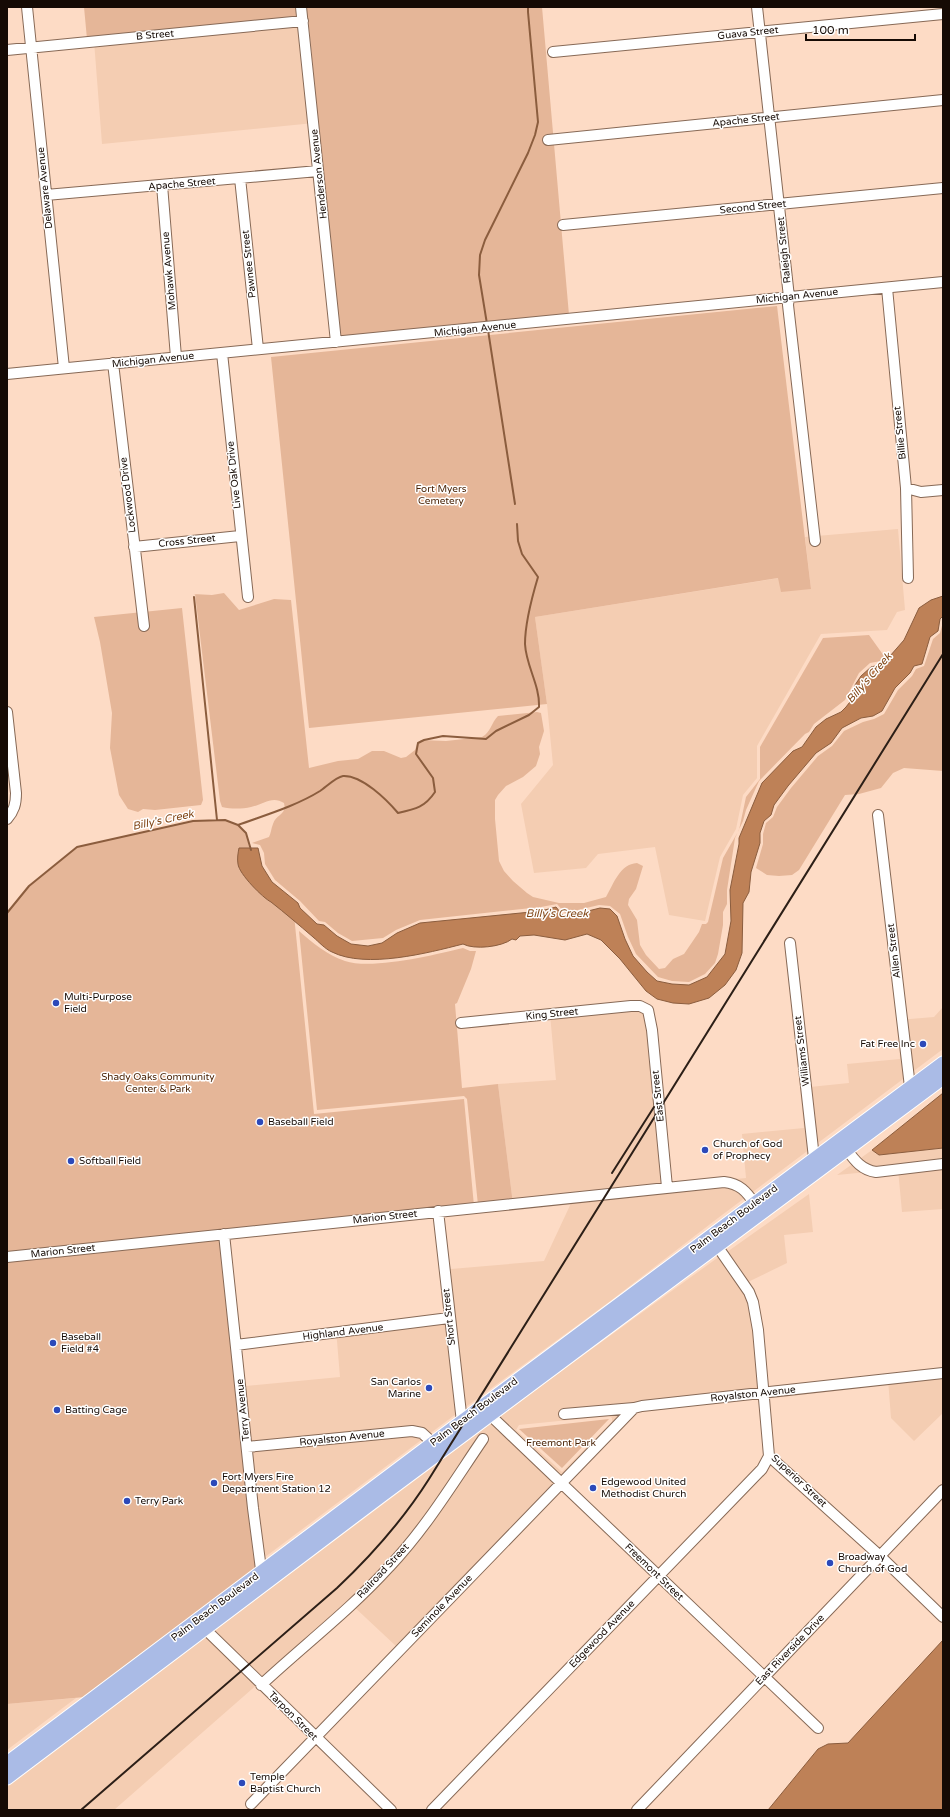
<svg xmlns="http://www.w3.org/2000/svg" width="950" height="1817" font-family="'Varela Round',sans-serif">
<rect width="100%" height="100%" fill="#fddbc5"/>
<path fill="#f4cdb2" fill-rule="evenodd" d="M303,21l11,102 -212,21 -8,-103z
M898,529l7,81 -8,2 -10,18 -66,4 -64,112v32l-14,17 -7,34 -16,28 -15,64 -36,-6 -14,-68 -57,7 -12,14 -52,5 -13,-69 32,-39 -6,-61 -12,-87 244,-39 32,11 -6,-52z
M646,1005l17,181 83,-8 -4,-44 62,-6 -4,-40 49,-5 -2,-19 53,-5 -2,-39 36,-3 9,-10v42l-225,169 -109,84 -157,115 -227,170 -117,-163 -17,-175 128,-13 17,151 104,-10 -4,-48 108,-10 -5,-49 105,-9 29,-62 -60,5 -15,-120 58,-4 -6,-66z
M943,1148v61l-41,3 -4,-43 -61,6 35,-25 7,5z
M809,1194l4,38 -29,3 3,28 -39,19 -21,-30z
M720,1256l28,42 5,31 6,62 -114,12 -248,244 -47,-44 -236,207h-107v-24l538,-403zM609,1416l3,2v4l-50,50 -46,-42 3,-5z
M943,1374v39l-29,28 -23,-23 -3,-39z
M76,1698l-69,52v-46z"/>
<path fill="#e5b698" d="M84,7h458l27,308 -230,23 -31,-321 -221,22z
M777,306l34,283 -30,3 -3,-14 -243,39 12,87 -238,24 -38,-371z
M224,593l15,17 35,-11 17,1 18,168 29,-7 20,-2 14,-8h12l17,7 5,-1 9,-7 2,-6 4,-4 25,1 36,-4c9,-5 9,-14 16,-21l39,-4 4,1 3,18 -5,16 1,7 -4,12 -13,11 -17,9 -8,9 -3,5v19l4,42 5,10 9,10 14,12 6,4 26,6h25l22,-6c8,-14 14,-33 31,-34l6,3 -7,23 -7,10 -1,6 9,15 3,25 6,10 13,14 6,-1 8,-9 11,-5 15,-22 3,-8h4l2,-2 15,-64 16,-28 7,-33 14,-18v-32l63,-109 46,-3 15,21 -3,5 -11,2 -11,10 -14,27 -31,24 -5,8 -4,2 -46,47 -13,29 -3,11 -8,17 -8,52v14l-4,8v13l-5,29 -3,9 -10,11 -16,8 -17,-1 -14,-4 -22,-23 -8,-17 -8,-23 -10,-8 -11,-1 -34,8 -8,-9 -16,3 -121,13 -24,10 -13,8 -31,3 -14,-8 -13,-11 -6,-1 -19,-20 -25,-21 -10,-16 -1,-11 -4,-8 -8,-2 17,-6c2,-4 2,-8 4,-13 3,-10 14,-9 11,-21 -12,-8 -22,2 -33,4 -9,2 -20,2 -29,0l-2,-6 -25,-207h-2l19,1z
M182,608l21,192 -2,5 -46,5 -12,-1 -5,3 -10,-3 -9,-14 -9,-47 2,-35 -12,-71 -6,-25z
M943,622v149l-39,-3 -11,5 -12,15 -22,6 -14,1 -46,75 -7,5 -13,1 -12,-1 -11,-7 7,-24v-10l3,-11 7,-6 4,-10 14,-19 27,-32 14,-10 12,-15 19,-9 11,-3 10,-5 14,-24 14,-14 4,-7 8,-3 9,-27 7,-6z
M225,820l13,5 8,8 5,23 4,12 38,37 21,209 150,-15 10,107 -467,49v-342l22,-27 48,-39 116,-26z
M299,931c14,12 28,24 46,30 27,9 89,-6 118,-13l7,3h6l-5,18 -14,34 -2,1 7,84 36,-4 15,120 -35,1 -11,-106 -3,-3 -147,14z
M220,1240l33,316 6,16 -163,124 -89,8v-446l84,-8 1,4z
M609,1419l-47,49 -43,-39z"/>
<path fill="#be8157" stroke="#8b5d3e" d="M943,596v20l-3,3 -2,12 -8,6 -8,27 -8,2 -4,7 -15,15 -13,23 -9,5 -12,2 -19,10 -11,15 -15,10 -28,33 -14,19 -3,10 -7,6 -4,12v10l-9,29 -2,20 -6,11 -1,50 -6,17 -11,15 -16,13 -20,6 -16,-1 -16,-4 -11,-8 -26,-32 -19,-19 -14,-6 -22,6 -31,-5 -14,1 -4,4 -4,-1c-10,8 -38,11 -49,5 -35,9 -97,25 -131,8 -7,-3 -13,-10 -19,-15 -14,-12 -28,-24 -42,-35 -8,-4 -32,-28 -33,-38 -1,-5 0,-11 1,-16h19l4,18 10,16 26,21 2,5 17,16 7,1 13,11 14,8 17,2 14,-3 15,-10 23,-10 121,-12 15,-4 8,10 36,-9 10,1 7,7 8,23 8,17 14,16 10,9 15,3 17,1 18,-8 18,-23 6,-33 -1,-31 9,-46v-6l23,-55 31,-32 9,-4 14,-20 10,-8 15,-7 5,-5 7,-9 2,-13 6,-9 10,-9 12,-3 21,-24 15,-32 12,-8z
M943,1093v55l-64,7 -7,-5z
M943,1640v170h-175l50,-61 10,-5 20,-1z"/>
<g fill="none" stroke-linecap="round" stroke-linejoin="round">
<path stroke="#8b5d3e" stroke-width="2" d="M487,324l-8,-49 1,-20 5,-15 43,-87 7,-18 3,-13 -10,-110v-5
M488,330l27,174
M194,597l23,223
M238,825c27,-10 58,-19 82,-34 6,-4 16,-14 23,-15 19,-1 44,24 55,37 18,-4 27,-6 37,-21l-2,-14 -17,-24 2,-11 6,-3 19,-4 43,3 10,-8 33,-16 10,-8c1,-22 -13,-41 -14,-63 0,-20 7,-47 13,-67l-16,-23 -4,-13 -1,-17
M7,913l22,-27 48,-39 116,-26 32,-1 13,5 8,8 5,17"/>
<g stroke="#876956" stroke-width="12">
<path id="minor" d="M27,7l37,361
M301,7l35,335
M757,7l32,290 -1,8 27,236
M7,50l296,-29
M553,52l390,-38
M548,140l395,-40
M240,178l18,171
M162,185l14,172
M46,195l272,-24
M563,225l380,-37
M887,288l19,200 2,90
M222,353l26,244
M113,363l31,263
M7,374l936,-92
M906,488l15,4 22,-2
M134,547l106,-11
M7,712l9,81c0,11 -2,18 -9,26
M878,815l32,272
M790,943l24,215
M461,1023l170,-17h9l8,4 4,20 15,157
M847,1150c8,11 15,20 29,22l67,-8
M438,1211l24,211
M224,1234l29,274 9,69
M713,1240l36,52 4,10 5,28 11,126 111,100 63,61
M7,1257l717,-75c16,2 22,9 31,22
M236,1345l213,-27
M564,1414l70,-6 8,-2 301,-33
M490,1415l328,313
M247,1447l165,-16 10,2 11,10
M200,1624l191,186
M261,1685c43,-40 89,-75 128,-118 37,-39 64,-84 94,-128
M251,1804l383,-396
M432,1810l330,-341 7,-13
M637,1810l306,-320"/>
</g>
<g stroke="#fff" stroke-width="15">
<path id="major" d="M7,1763l426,-320 510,-380
M7,1778l374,-282 562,-418"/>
</g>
<use href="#minor" stroke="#fff" stroke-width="10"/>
<use href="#major" stroke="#aabbe6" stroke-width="13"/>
<path stroke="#2c1f17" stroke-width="2" d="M612,1173l42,-66
M81,1810l256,-222c35,-33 66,-68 92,-109l514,-825"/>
</g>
<g fill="#2c49b9" stroke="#fff" stroke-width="1.5">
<circle cx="56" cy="1003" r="4"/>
<circle cx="923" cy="1044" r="4"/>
<circle cx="260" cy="1122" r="4"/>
<circle cx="705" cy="1150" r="4"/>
<circle cx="71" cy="1161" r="4"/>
<circle cx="53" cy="1343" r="4"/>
<circle cx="429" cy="1388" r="4"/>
<circle cx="57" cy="1410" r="4"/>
<circle cx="214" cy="1483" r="4"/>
<circle cx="593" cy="1488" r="4"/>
<circle cx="127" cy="1501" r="4"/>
<circle cx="830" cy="1563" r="4"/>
<circle cx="242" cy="1783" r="4"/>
</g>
<g text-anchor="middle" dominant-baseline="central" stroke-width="3" stroke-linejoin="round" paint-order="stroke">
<g font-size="10" fill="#150a04" stroke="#fff">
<text transform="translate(748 33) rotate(-6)">Guava Street</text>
<text transform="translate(155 35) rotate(-5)">B Street</text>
<text transform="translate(746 120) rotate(-6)">Apache Street</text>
<text transform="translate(319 174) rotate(-96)">Henderson Avenue</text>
<text transform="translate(182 184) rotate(-5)">Apache Street</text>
<text transform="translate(45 188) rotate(-96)">Delaware Avenue</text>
<text transform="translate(753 207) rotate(-6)">Second Street</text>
<text transform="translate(784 250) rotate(-96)">Raleigh Street</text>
<text transform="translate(249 264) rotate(-96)">Pawnee Street</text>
<text transform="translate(169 271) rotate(-95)">Mohawk Avenue</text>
<text transform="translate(797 296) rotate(-6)">Michigan Avenue</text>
<text transform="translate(475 329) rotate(-6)">Michigan Avenue</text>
<text transform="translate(153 360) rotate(-6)">Michigan Avenue</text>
<text transform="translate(900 433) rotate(-96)">Billie Street</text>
<text transform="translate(234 475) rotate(-96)">Live Oak Drive</text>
<text transform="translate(128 495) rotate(-97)">Lockwood Drive</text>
<text transform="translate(187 541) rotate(-6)">Cross Street</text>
<text transform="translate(894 951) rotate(-97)">Allen Street</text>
<text transform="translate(552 1014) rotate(-6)">King Street</text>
<text transform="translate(802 1051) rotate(-97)">Williams Street</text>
<text transform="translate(658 1096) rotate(-96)">East Street</text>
<text transform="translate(385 1217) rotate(-6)">Marion Street</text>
<text transform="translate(734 1219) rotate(-37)">Palm Beach Boulevard</text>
<text transform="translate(63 1251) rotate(-6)">Marion Street</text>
<text transform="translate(449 1317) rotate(-96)">Short Street</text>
<text transform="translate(343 1332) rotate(-7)">Highland Avenue</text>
<text transform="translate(753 1394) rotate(-6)">Royalston Avenue</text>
<text transform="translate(243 1410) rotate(-96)">Terry Avenue</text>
<text transform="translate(474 1412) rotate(-37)">Palm Beach Boulevard</text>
<text transform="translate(342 1438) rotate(-6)">Royalston Avenue</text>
<text transform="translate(799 1481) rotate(43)">Superior Street</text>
<text transform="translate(383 1571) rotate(-47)">Railroad Street</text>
<text transform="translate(654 1572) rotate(44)">Freemont Street</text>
<text transform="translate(442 1606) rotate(-46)">Seminole Avenue</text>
<text transform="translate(215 1607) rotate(-37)">Palm Beach Boulevard</text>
<text transform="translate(602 1634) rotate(-46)">Edgewood Avenue</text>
<text transform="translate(790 1650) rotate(-46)">East Riverside Drive</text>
<text transform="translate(293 1716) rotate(45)">Tarpon Street</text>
</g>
<g font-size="10" fill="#471f00" stroke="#fff">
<text x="441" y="489">Fort Myers<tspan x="441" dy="12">Cemetery</tspan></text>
<text x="158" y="1077">Shady Oaks Community<tspan x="158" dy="12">Center &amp; Park</tspan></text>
<text x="561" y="1443">Freemont Park</text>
</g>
<g font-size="10" fill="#150a04" stroke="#fff" text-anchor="start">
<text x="64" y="997">Multi-Purpose<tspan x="64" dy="12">Field</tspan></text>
<text x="915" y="1044" text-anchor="end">Fat Free Inc</text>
<text x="268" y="1122">Baseball Field</text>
<text x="713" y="1144">Church of God<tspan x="713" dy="12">of Prophecy</tspan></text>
<text x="79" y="1161">Softball Field</text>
<text x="61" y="1337">Baseball<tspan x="61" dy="12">Field #4</tspan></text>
<text x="421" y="1382" text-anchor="end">San Carlos<tspan x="421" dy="12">Marine</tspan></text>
<text x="65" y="1410">Batting Cage</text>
<text x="222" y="1477">Fort Myers Fire<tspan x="222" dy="12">Department Station 12</tspan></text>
<text x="601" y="1482">Edgewood United<tspan x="601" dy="12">Methodist Church</tspan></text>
<text x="135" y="1501">Terry Park</text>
<text x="838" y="1557">Broadway<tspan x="838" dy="12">Church of God</tspan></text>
<text x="250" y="1777">Temple<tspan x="250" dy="12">Baptist Church</tspan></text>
</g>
<g font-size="11" font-style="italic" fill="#824717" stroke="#fff">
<text transform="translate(869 678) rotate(-49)">Billy's Creek</text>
<text transform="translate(163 820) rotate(-12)">Billy's Creek</text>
<text x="557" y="913">Billy's Creek</text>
</g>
</g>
<rect width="950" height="1817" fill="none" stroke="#150a04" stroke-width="16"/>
<path d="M806 34v6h109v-6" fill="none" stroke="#150a04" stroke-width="2"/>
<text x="812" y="34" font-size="12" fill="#150a04" stroke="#ffffff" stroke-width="3" paint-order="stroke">100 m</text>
</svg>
